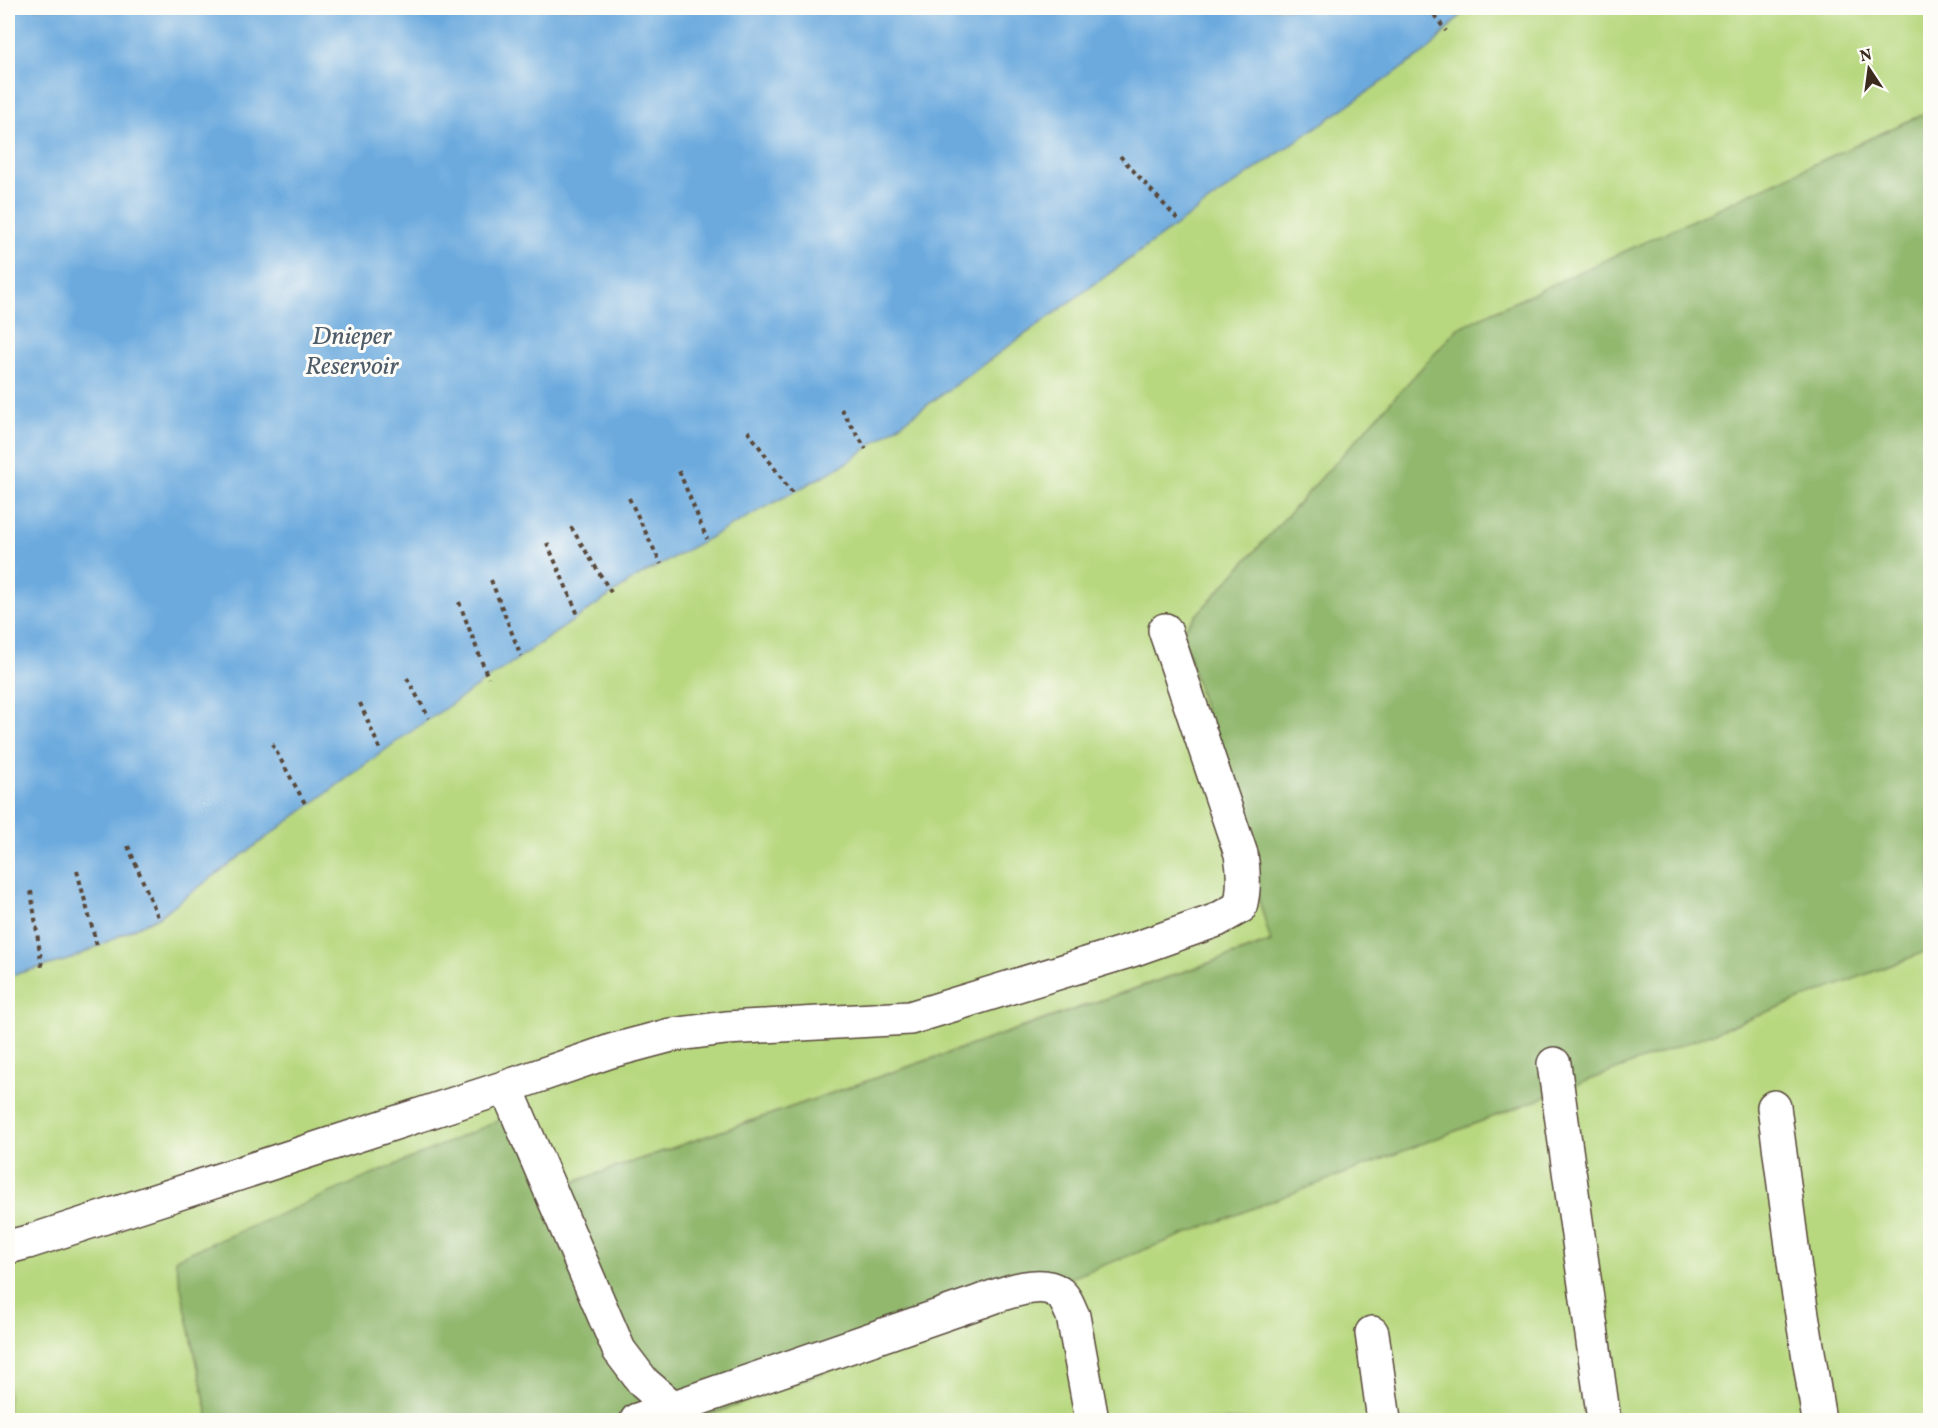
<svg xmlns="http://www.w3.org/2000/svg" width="1938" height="1428" font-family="Vollkorn,serif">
<rect width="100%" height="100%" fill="#fdfcf7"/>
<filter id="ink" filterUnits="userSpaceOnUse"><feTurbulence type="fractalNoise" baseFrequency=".0167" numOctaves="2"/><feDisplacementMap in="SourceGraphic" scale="12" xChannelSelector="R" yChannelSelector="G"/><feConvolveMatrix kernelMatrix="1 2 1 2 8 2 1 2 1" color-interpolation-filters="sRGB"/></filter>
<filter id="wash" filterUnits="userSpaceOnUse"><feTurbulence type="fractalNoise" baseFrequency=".008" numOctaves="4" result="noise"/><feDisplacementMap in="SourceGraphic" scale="24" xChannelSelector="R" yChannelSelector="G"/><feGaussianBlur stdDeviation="1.35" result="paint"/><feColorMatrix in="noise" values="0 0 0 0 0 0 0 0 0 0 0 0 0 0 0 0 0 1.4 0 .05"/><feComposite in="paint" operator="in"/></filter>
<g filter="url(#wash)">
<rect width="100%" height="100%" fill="#f5ecd7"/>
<path fill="#b8d87f" stroke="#7a814e" stroke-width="1.5" d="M1467,8h463v103l-472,217 -276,303 90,310 -719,248 -378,70 34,161h-201v-444l63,-17 87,-42 242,-178 237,-162 208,-113 376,-271 207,-143z
M1930,950v470h-1232z"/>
<path fill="#92b86e" stroke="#667146" stroke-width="1.5" d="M1930,111v839l-1232,470h-489l-34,-161 330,-141 49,71 717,-247 -89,-311 276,-303z"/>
<path fill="#6caade" stroke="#546a7e" stroke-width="1.5" d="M8,8h1459l-39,42 -207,143 -376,271 -208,113 -237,162 -242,178 -87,42 -63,17z"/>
</g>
<g filter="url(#ink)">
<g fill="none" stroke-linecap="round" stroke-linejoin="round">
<g stroke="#57473a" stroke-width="36">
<path id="minor" d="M1554,1064l50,356
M506,1087l113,263 25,33 28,24
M1774,1107l22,170 23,143
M8,1247l20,-5 478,-155 105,-36 60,-16 55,-7 184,-10 222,-68 85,-30 23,-13c5,-18 4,-35 1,-53l-76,-224
M1372,1333l12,87
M637,1420l342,-118c20,-7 61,-24 79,-10 8,5 11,16 15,24l19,104"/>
</g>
<path stroke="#57473a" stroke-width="4" stroke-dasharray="4.5 4.5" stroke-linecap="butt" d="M1429,8l17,23
M1120,156l60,66
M841,409l25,40
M748,431l44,62
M679,471l28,68
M629,498l32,66
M571,527l41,67
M547,543l32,74
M491,580l30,76
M459,602l29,76
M407,678l22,40
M360,703l21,49
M272,744l35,63
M128,846l30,71
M77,871l20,75
M31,891l11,76"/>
<use href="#minor" stroke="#fff" stroke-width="33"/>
</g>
</g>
<g text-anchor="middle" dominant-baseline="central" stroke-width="6" stroke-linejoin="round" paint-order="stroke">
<g font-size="26" font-style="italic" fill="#4f5d6b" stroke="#fdfcf7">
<text x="352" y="337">Dnieper<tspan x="352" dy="30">Reservoir</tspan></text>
</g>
</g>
<rect width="1938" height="1428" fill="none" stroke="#fdfcf7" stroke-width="30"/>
<g transform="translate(1869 69) rotate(347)" stroke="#fdfcf7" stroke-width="4.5" paint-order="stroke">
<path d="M0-4.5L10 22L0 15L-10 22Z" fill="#3b2a1e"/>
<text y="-9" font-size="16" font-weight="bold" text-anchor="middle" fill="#3b2a1e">N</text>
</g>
</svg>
